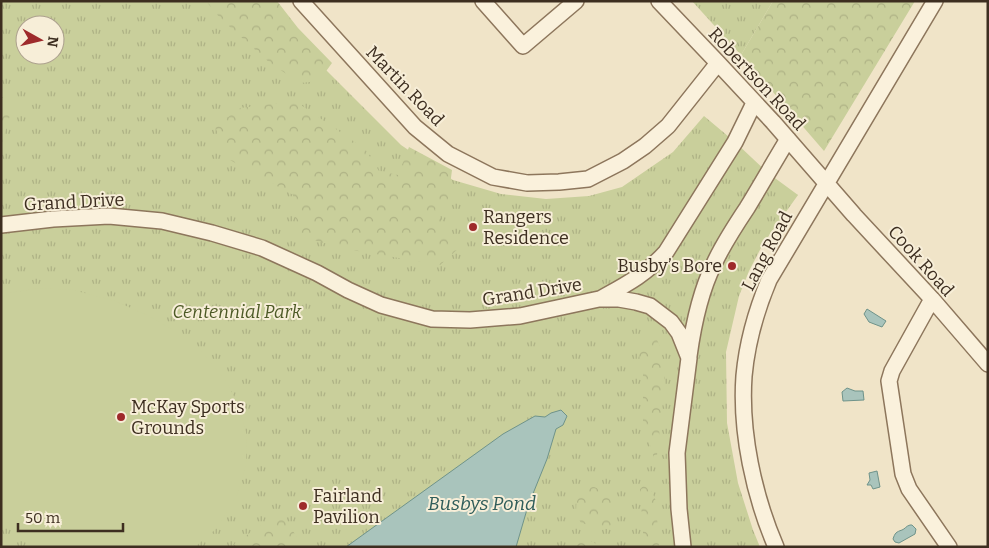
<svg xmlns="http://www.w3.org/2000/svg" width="989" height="548" font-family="Bitter,serif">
<defs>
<pattern id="grass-tufts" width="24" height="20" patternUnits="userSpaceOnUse" patternTransform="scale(1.25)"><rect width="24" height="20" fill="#c9cf9b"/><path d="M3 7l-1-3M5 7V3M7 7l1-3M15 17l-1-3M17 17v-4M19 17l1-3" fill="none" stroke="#aeb285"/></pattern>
<pattern id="forest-crowns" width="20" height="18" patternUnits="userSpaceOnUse" patternTransform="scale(1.25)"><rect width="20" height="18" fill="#c9cf9b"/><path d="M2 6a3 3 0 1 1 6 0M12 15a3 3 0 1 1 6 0" fill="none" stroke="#aeb285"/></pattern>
</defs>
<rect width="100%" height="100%" fill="#f0e4c8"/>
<path fill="url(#grass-tufts)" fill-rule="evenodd" d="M1,1h265l56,65 79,79 52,35 48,14 45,5 43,-3 33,-9 51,-35 31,-36 31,26 33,31 30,22 -35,49 -14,27 -10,25 -13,56 1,71 11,60 15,47 7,17h-759zM25,25h30v30h-30z
M692,1h81l-32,54z"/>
<path fill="url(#forest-crowns)" d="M206,1h71l21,27 34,35 -13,18 -19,2 -30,-20 -50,-45z
M773,1h142l-91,150 -83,-96z
M1,96l12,9 -12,41z
M295,101l70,48 14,22 19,4 11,-28 43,23 -4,31 -13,8 24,39 -19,17 -94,-16 -51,-14v-39l-65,-36 -15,-33 25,-19z
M654,333l7,16 4,25v12l-4,31 -5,48 -8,-27 -5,-10v-54l-5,-24 3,-7 8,-8z
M645,484l4,1 7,16 3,46h-15l-4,-58z
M594,487l11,4 9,10 -2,23 -5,5 -26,-6c-8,-12 -5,-25 2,-35z
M280,512l21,31 -6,4h-65z
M581,537l10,4 10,6h-29l1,-3z"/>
<path fill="#c9cf9b" d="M38,288l35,2 42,11 34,15 24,14 28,21 25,30 11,21 9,30 1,9 -1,24 -9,30 -20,33 -22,19h-153l-23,-14 -18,-12v-223l9,-5z"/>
<path fill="#a9c4bc" stroke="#6f938a" d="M867,309l19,12 -4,6 -13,-5 -5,-8z
M847,388l8,3h8l1,9 -21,1 -1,-9z
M561,410l6,6 -4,9 -7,4 -9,30 -19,47 -12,41h-170l157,-113 32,-18 10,1 6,-4z
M877,471l3,16 -7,2 -2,-4h-4l3,-5 -1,-7z
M910,525h2l4,4 -1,5 -16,9 -4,-1 -2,-3c2,-6 3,-7 9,-9 3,-1 4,-4 8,-5z"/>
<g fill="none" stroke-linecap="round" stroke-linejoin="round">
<g stroke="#8d765c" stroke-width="18">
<path id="minor" d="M301,1l114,126 33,27 45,23 34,6 32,-1 29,-3 35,-18 22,-15 23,-20 50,-63
M483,1l40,45 53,-45
M659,1l59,62 55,59 81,93 78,84 56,65
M1,225l52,-6 56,-3 53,5 50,12 50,15 55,25 31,17 33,15 51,14 38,1 50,-4 79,-17h20l17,3 14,4 21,16 8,11 10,25 -12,95 2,56 4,38
M600,299c27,-15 45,-24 66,-47l69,-110 19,-39
M932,299l-40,72 -3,10 14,93 6,15 40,58
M689,356c4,-29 12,-66 25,-92 9,-20 21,-38 33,-56 14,-23 27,-46 41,-69
M776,547c-22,-51 -36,-115 -32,-171 3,-33 12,-65 25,-96l166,-279"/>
</g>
<use href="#minor" stroke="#faf1dc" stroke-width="15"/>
</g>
<g fill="#9e2a2b" stroke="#f7eed8" stroke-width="2">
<circle cx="473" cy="227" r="5"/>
<circle cx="732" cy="266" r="5"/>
<circle cx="121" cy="417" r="5"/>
<circle cx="303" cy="506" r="5"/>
</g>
<g text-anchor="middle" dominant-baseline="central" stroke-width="4" stroke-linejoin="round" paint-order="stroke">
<g font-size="18" fill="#3d2e20" stroke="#f7eed8">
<text transform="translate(757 79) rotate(47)">Robertson Road</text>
<text transform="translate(405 86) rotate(46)">Martin Road</text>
<text transform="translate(74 202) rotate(-3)">Grand Drive</text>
<text transform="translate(767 251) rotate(-62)">Lang Road</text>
<text transform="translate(921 261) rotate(48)">Cook Road</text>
<text transform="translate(532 292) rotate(-9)">Grand Drive</text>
</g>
<g font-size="18" fill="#3d2e20" stroke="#f7eed8" text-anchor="start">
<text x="483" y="217">Rangers<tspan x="483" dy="21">Residence</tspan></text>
<text x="722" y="266" text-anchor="end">Busby’s Bore</text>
<text x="131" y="407">McKay Sports<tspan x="131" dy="21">Grounds</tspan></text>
<text x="313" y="496">Fairland<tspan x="313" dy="21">Pavilion</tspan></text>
</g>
<g font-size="18" font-style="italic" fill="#4d5a26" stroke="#f7eed8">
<text x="237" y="312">Centennial Park</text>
</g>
<g font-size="19" font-style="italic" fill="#2f5d5a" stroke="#f7eed8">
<text x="482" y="503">Busbys Pond</text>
</g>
</g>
<rect width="989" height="548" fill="none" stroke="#3d2e20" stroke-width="5"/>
<g transform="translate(40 40) rotate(98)"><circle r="24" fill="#f7eed8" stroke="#ada18e"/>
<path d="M0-4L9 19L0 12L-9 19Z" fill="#9e2a2b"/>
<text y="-8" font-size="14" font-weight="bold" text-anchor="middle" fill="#3d2e20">N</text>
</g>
<path d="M18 523v8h105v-8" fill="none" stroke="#3d2e20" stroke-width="2.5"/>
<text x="25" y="523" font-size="15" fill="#3d2e20" stroke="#f7eed8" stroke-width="4" paint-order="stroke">50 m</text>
</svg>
